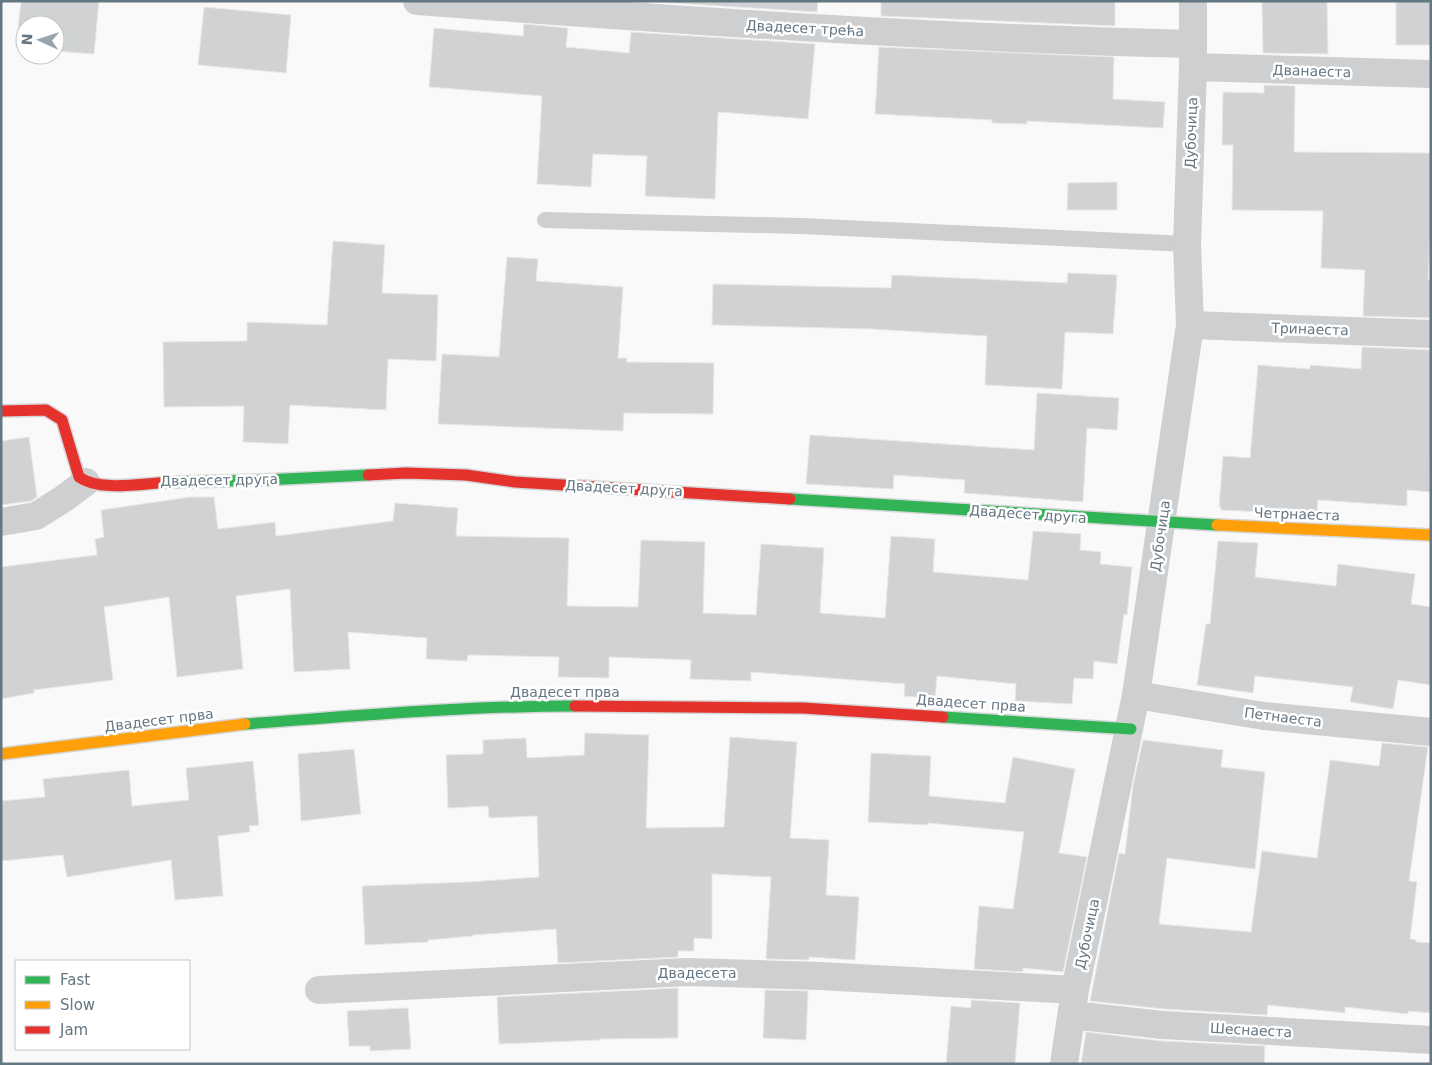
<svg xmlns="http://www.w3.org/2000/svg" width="1432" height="1065" font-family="'DejaVu Sans',sans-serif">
<rect width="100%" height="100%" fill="#f9f9f9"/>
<path fill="#d0d2d3" stroke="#e8e8e8" d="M21,1h78l-5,53 -39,-3v-26h-30v23l-9,-1z
M641,1h177l-1,11z
M881,1h234v25l-234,-10z
M1262,1h65l1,53 -65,-1z
M1396,1h35v44h-35z
M204,7l87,8 -5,58 -88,-8z
M524,24l44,4 -2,19 63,6 2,-21 184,12 -7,75 -90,-7 -3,87 -70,-3 2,-40 -54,-2 -2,33 -54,-3 5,-88 -113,-9 5,-59 89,8z
M879,47l235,10 -1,42 52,3 -2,26 -136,-7v3l-35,-1v-3l-117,-6z
M1264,85l31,1 -1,66 137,1v71l-3,56h3v38l-68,-2 2,-46 -44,-2 2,-57 -91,-1 1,-65h-11l1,-53 41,1z
M1117,182v28h-50l1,-27z
M333,241l52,4 -3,48 56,2 -2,66 -48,-2 -2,51 -96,-5 -2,39 -45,-2 1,-36 -80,1 -1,-65 84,-1v-19l80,3z
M507,257l31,2 -2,22 87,6 -5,71h9l-1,4 88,1 -1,51 -89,-1 -1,18 -185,-7 4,-70 57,3z
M1068,273l49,2 -4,59 -48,-2 -3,57 -77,-4 2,-49 -115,-7 -160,-4 1,-41 178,4 1,-13 175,8z
M1362,347l69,3 -1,142 -23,-2v16l-89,-6 -1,14 -56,-4v2l-40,-2v-3h-2l4,-51 27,2 8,-93 52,4v-4l51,4z
M1037,393l82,5 -2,32 -30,-2 -4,74 -119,-9 1,-13 -71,-5 -1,14 -87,-5 4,-49 224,15z
M29,437l8,60 -6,4 -30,4v-64z
M190,497h24l4,32 57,-7 1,14 117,-15 2,-18 63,5 -2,28 113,2 -2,68 71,1 3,-67 64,2 -2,71 53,2 5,-71 63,4 -4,65 65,5 6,-82 44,3 -2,33 95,8 5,-49 48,3 -1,16 21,2 -1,12 32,3 -5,48 -3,-1 -7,50 -23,-3 -1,18 -19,-1 -2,26 -57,-3 1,-17 -79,-8 -2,23 -31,-3 1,-12 -154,-12v9l-61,-2 1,-19 -82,-3v21l-51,-1 1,-20 -91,-2 -1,6 -41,-2 1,-21 -79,-6 2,37 -56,3 -4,-83 -54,7 7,73 -66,8 -8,-80 -65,10 9,73 -79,10v3l-33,6v-132l96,-12 -2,-16 9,-2 -3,-27z
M1218,541l40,2 -3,34 81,9 2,-22 77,10 -4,30 20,3v78l-33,-5 -5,29 -43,-7 3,-15 -98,-11 -2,17 -56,-8 9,-61h4z
M585,733l64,2 -3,93 78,-1 6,-90 67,5 -7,96 39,2 -3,55 33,2 -4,63 -46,-3v3l-43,-1 5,-82 -59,-3v65l-18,-1v13h-16v6l-120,6 -2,-34 -83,6v1l-45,4v2l-63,3 -3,-59 107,-4 70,-5 -2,-61 -48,2 -1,-12 -40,2 -2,-53 37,-1v-14l43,-2 1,20 57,-3z
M1143,740l80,10 -2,17 44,5 -10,97 -88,-11 -8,66 92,8 11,-81 55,7 13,-98 49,6 3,-23 46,4 -19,134 8,1 -7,57 6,1v2l15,1v70l-23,-2v3l-63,-7v6l-77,-8 -1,10 -103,-6 -74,-8 29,-148 6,1 8,-69z
M354,749l7,65 -60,7 -3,-67z
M871,753l60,3 -2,40 76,7 8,-46 62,12 -16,84 28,4 -24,115 -40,-4v4l-49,-3 5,-63 34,3 11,-77 -96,-9v2l-60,-3z
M253,761l6,64 -10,1 1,6 -32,4 5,60 -48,4 -4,-40 -104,17 -4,-22 -62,6v-60l44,-4 -2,-18 86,-9 3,36 57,-6 -3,-32z
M678,988v50l-78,1v1l-101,4 -2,-47z
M765,990l43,1 -2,49 -43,-2z
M971,1000l49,3 -5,61h-69l5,-58 20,2z
M408,1008l3,41 -41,2v-5h-21l-2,-35z
M1086,1032l76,9 103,5 -1,18h-183z"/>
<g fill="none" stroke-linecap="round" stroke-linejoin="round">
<g stroke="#d5d6d7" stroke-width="14">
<path id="fast" d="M175,482l89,-2 104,-5
M790,499l427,26
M943,717l188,12
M245,724c110,-8 220,-18 330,-18"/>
</g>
<g stroke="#d5d6d7" stroke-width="14">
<path id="slow" d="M1217,525l214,10
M1,754l244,-30"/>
</g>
<g stroke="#d5d6d7" stroke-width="14">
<path id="jam" d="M1,411l45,-1 16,10 17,57c22,16 69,5 96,5
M368,475l38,-2 60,2 49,7 275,17
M575,706l228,2 140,9"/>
</g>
<path stroke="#cecfd0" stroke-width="16" d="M545,220l256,6 386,18"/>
<path stroke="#cecfd0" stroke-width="28" d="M417,1c259,19 517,37 776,43
M1193,67l238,7
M1190,325l241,9
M1,522l35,-6 27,-17 23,-17
M1136,695l128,21 167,16
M319,990l368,-18 133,4 255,14
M1072,1015l91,10 268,15
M1064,1064l11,-74 61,-295 54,-370 -3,-81 6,-177v-66"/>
<use href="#fast" stroke="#30b455" stroke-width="11"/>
<use href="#slow" stroke="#ff9f0a" stroke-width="11"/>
<use href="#jam" stroke="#e5322d" stroke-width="11"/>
</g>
<g text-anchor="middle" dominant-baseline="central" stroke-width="5" stroke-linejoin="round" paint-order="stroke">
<g font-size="14" fill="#657683" stroke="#fff">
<text transform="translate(805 28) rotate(3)">Двадесет трећа</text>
<text transform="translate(1312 71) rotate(2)">Дванаеста</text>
<text transform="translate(1191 133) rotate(-88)">Дубочица</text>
<text transform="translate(1310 329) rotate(2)">Тринаеста</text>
<text transform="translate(219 480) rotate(-1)">Двадесет друга</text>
<text transform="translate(624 488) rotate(3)">Двадесет друга</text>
<text transform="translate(1028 514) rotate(4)">Двадесет друга</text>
<text transform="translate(1297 514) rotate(2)">Четрнаеста</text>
<text transform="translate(1160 536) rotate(-82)">Дубочица</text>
<text x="565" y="692">Двадесет прва</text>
<text transform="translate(971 703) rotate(4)">Двадесет прва</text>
<text transform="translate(1283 717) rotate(7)">Петнаеста</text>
<text transform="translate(159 720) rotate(-7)">Двадесет прва</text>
<text transform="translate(1087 934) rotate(-78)">Дубочица</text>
<text x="697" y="973">Двадесета</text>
<text transform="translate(1251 1030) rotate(3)">Шеснаеста</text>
</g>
</g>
<rect width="1432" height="1065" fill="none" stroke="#657683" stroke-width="5"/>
<rect x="15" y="960" width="175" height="90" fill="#ffffff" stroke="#c1c8cd"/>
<rect x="25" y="976" width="25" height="8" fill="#30b455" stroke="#c1c8cd"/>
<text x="60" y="985" font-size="15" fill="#657683">Fast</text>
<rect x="25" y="1001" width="25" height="8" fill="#ff9f0a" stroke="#c1c8cd"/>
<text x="60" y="1010" font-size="15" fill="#657683">Slow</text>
<rect x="25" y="1026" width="25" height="8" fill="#e5322d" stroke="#c1c8cd"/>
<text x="60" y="1035" font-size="15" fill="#657683">Jam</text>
<g transform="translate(40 40) rotate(273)"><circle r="24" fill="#ffffff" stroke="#c1c8cd"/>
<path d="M0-4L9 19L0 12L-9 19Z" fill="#99a4ac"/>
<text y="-8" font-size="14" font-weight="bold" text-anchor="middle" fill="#657683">N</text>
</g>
</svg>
